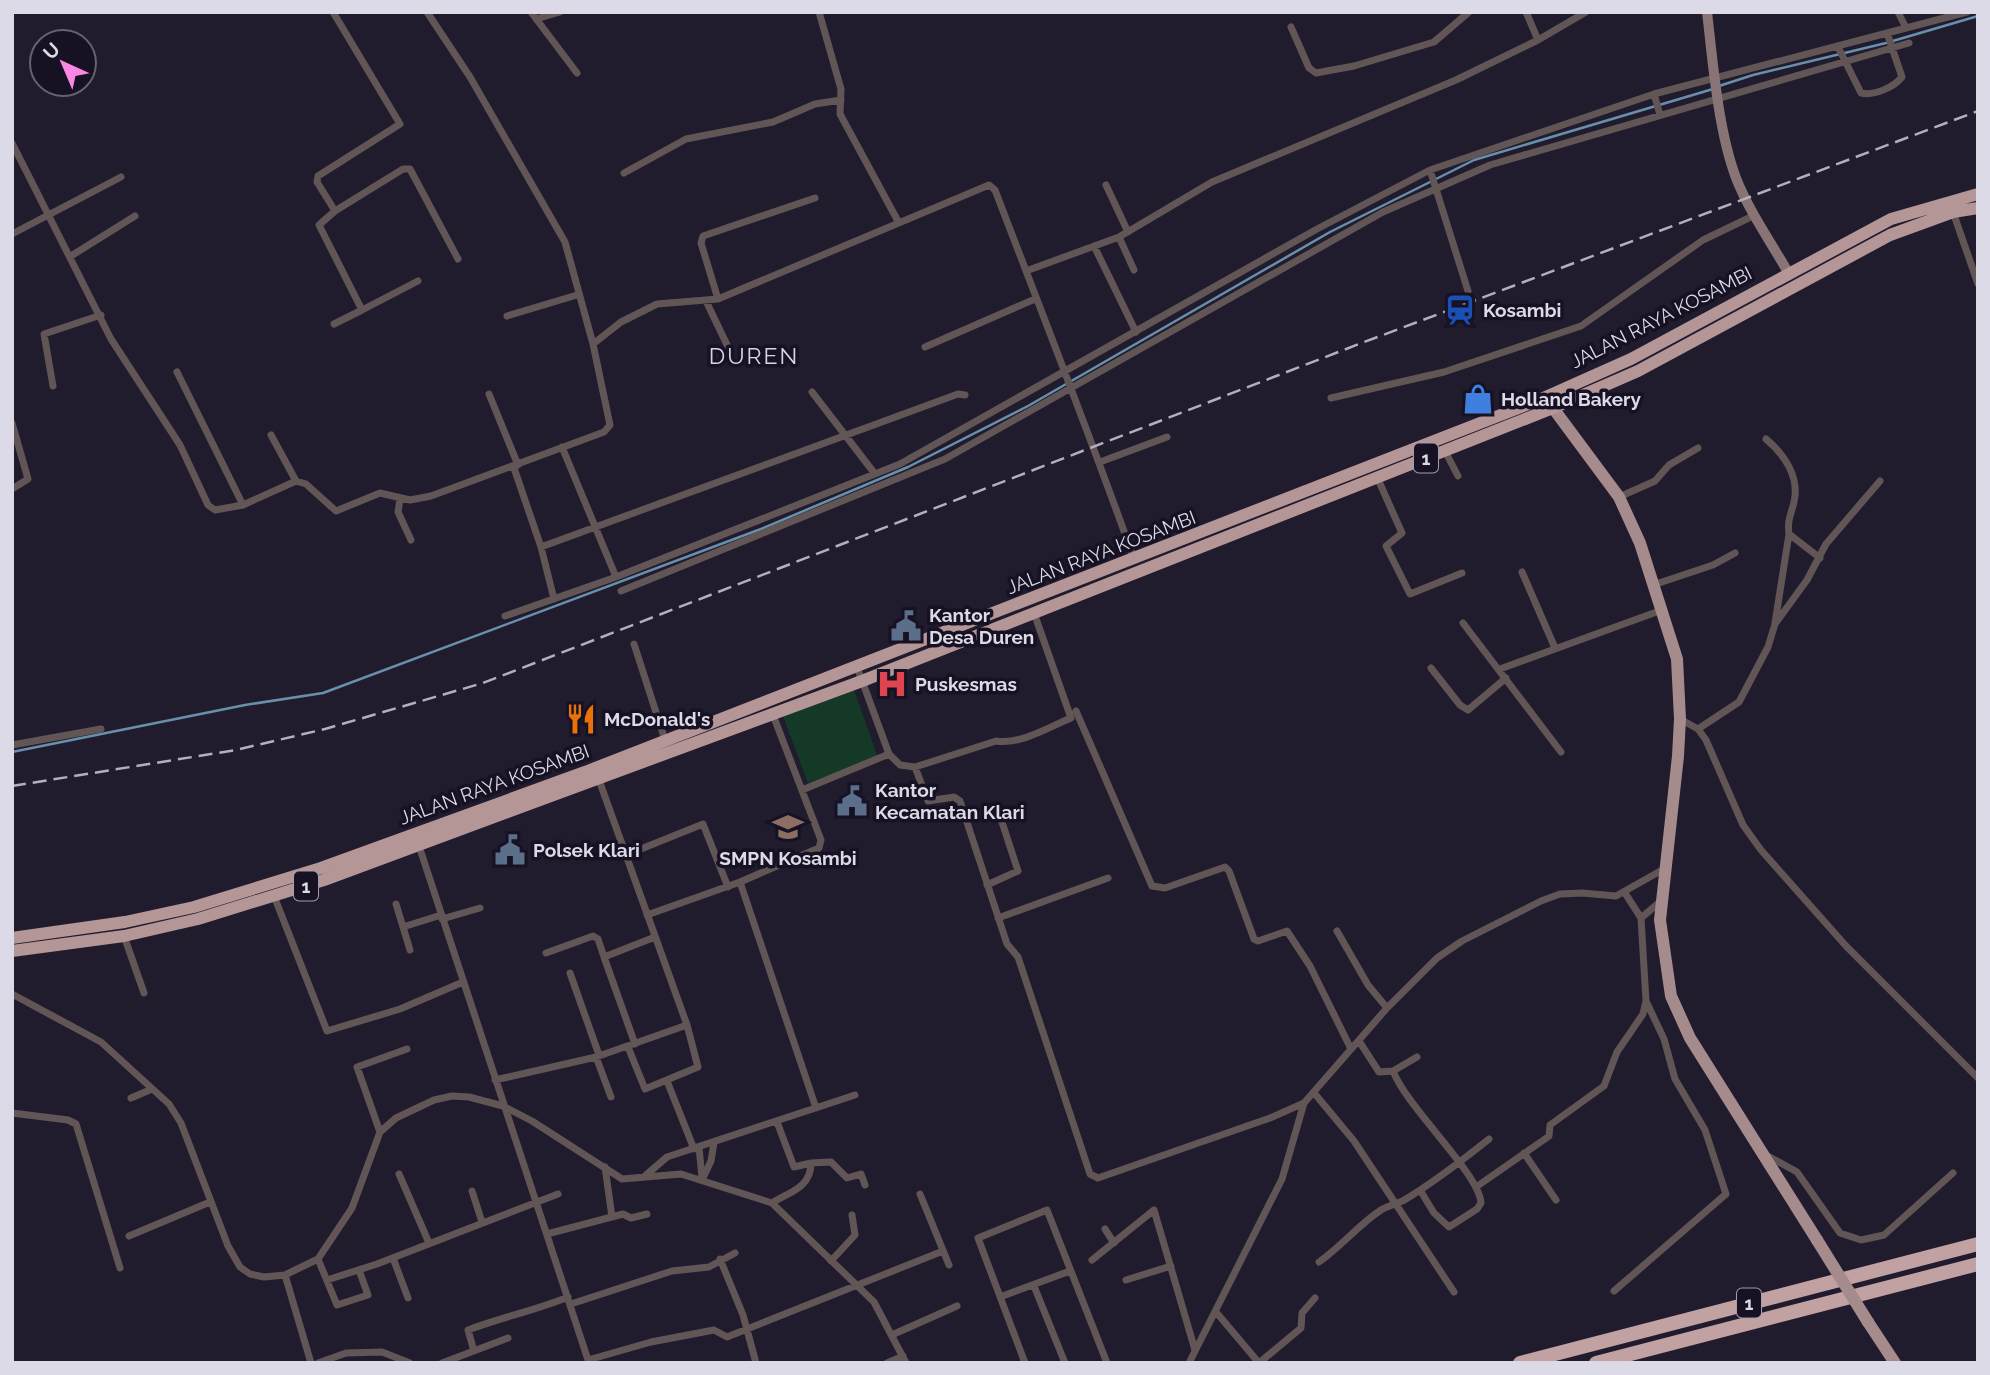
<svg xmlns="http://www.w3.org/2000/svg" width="1990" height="1375" font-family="Raleway,sans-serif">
<rect width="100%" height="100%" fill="#211b2e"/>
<path fill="#143a27" d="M854,690l24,68 -70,25 -25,-67z"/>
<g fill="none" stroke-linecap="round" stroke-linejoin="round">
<path stroke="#6890ad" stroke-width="2.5" d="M1719,86l34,-11 133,-32 92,-27
M12,752l233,-47 78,-12 438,-164 147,-62 120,-61 302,-174 144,-72 239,-71"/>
<path stroke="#625555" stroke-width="7" d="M333,12l67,112 -82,52 -1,6 18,29 -16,14 43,85 56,-29
M531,12l46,61
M819,12l22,77 -1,25 59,109
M1526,12l12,28
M1898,12l8,16
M536,19l24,-7
M1291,27l18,41 7,5 38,-7 80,-24 35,-30
M1838,47l23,46c14,3 33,-6 41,-16l-15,-44
M1654,94l6,21
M12,143l99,196 69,106 28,60 7,5 28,-5 53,-24
M1430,170l38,121
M624,173l62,-34 87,-17 42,-18 26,-4
M1106,185l22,47
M335,211l68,-42h7l48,90
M1953,212l25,72
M12,234l109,-57
M1119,237l15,33
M1094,246l42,86
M71,256l64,-40
M1026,271l93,-34 93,-55 244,-102 82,-40 48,-28
M718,299l-17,-56 2,-7 112,-38
M706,301l24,50
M507,316l70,-21
M334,324l28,-14
M593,344l28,-22 36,-18 61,-5 271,-114 6,5c47,123 95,245 139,369
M925,347l110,-48
M177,372l66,133
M53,386l-9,-52 57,-19
M812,392l63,82
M489,394l29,71
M1331,398l113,-26 137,-46 122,-86 52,-25
M12,423l16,56 -16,10
M271,435l25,46 10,3 30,27 44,-18 30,7 21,-4 173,-64 6,-7 -17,-81 -28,-102 -95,-165 -43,-65
M1766,439c18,15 34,38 28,63 -3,13 -7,18 -5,32l31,24
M562,447l54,130
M1445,451l13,25
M1100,462l67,-25
M514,468l27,79 417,-153 7,1
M1377,477l25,56 -16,13 24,48 52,-21
M1619,497l36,-16 14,-16 29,-17
M400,499l-2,13 13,28
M541,547l13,52
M1522,572l33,76
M1653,585l60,-20 22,-12
M621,591l324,-132 438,-247 107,-47 419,-122
M505,616l111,-39 284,-113 417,-235 113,-59 224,-76 313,-82
M1463,623l98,129
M1775,623l14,-89
M634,644l31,96
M857,667l32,87 11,11 15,2 13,34 26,-4 6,4 47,143 11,13 72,217 8,4 172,-60 34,-15 83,-95 50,-50 25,-17 79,-40 19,-7 22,-1 34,3 48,-27
M1431,668l29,37 8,5 38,-32
M1500,669l162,-59
M1076,711l76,175 13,2 60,-21 4,4 25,68 4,2 29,-10 23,35 41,83
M1680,719l18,10 8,11 37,85 18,25 85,96 132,132
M1698,729l41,-27 29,-55 7,-23 32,-44 19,-36 54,-63
M12,745l89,-16
M915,767l81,-26c24,4 53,-14 75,-23l-37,-105
M599,780l88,245 11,42 -53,22 -17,-42
M802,790l87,-36
M967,819l31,-9 20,61 -31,14
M419,846l170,517
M626,855l77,-31 25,63
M740,882l76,226
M1625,893l16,25
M274,896l53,135 73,-22 63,-27
M396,904l7,23
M647,915l93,-33 79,-34 2,-8 -48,-125
M998,918l110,-40
M442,919l38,-11
M1337,931l31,54 19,23
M124,936l20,57
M410,950l-7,-23 38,-12
M546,953l47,-17 5,3 6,18
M570,973l29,82
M12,994l89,48 68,62 12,19 47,123 12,21 10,7 14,3 21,-2 33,-16 34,-51 28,-76 16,-14 38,-18 18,-4 17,1 34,9 29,15 90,58 59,-5 91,29 102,99 32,61
M1359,1041l20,31 14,-1 24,-14
M635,1044l-31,-87 51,-20
M596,1057l15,40
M1393,1071c15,38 86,102 88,132l-4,6 -28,18 -15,-14 -14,-23
M495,1080l101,-23 91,-32
M667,1081l27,68
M1315,1094l39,47 100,151
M131,1098l21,-9
M12,1113l56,7 8,4 44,144
M380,1132l-23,-65 50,-18
M699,1147l3,31
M1524,1153l32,47
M1766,1155l31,17 43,61 21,7 23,-5 69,-62
M811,1163l20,-1 16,16 14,-4 4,11
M605,1167l7,50
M399,1174l30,69
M646,1175l21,-18 188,-62
M703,1178l8,-17 3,-18
M1476,1187l69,-48 4,-3 1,-11 54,-39 13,-34 26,-38 3,-13 -5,-83 20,-17
M472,1191l10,31
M920,1194l29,71
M772,1203c17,-11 39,-15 39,-40l-17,4 -17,-45
M1105,1229l9,14
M547,1234l76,-20 8,4 16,-4
M129,1236l81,-34
M393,1258l15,40
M318,1259l19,46 31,-10 -9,-25
M720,1259l23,56 13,48
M1092,1260l62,-50 41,140
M831,1261l24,-26 -3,-20
M1319,1262c23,-16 39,-37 62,-52 8,-5 17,-6 25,-11 28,-17 58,-40 83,-60
M285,1275l26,88
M327,1280l50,-16 181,-70
M1126,1280l45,-14
M1034,1286l31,77
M1614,1291l112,-97 -21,-64 -30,-51 -11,-40 -18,-38
M1000,1297l70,-26
M571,1304l101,-33 37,-4 26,-14
M1216,1312l43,51
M894,1334l63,-28
M474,1351l-6,-21c34,-13 66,-19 100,-33
M588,1360l63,-18 63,-12 13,7 216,-86
M318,1363l28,-10 36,-1 28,11
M442,1363l66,-25
M887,1363l16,-7
M1025,1363l-47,-125 69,-28 60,153
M1189,1363l93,-184 22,-76
M1259,1363l42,-35 1,-15 13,-15"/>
<path stroke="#887474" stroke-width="10" d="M1707,12c6,51 11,118 29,166 13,33 34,63 52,94"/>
<path stroke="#a68b8c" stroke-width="12" d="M1553,408l66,89 21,46 37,116 3,60 -2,37 -18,164 11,76 19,42 127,202
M1868,1322l27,41"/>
<path stroke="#b49697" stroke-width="12" d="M12,938l113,-16 69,-15 127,-39 264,-96 954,-372 92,-41 260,-140 87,-25
M12,951l112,-15 74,-17 126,-39 538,-199 691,-273 85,-37 252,-136 63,-23 25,-4"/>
<path stroke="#c1a1a2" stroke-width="14" d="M1520,1363l458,-119
M1596,1363l382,-99"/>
<path stroke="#b3afbd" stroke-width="2.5" stroke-dasharray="14 7" stroke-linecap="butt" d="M12,786l224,-36 89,-21 158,-46 876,-339 619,-233"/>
<path stroke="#a68b8c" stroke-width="12" d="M1817,1240l51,82"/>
</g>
<defs>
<g id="station-bare" transform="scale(2.415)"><path d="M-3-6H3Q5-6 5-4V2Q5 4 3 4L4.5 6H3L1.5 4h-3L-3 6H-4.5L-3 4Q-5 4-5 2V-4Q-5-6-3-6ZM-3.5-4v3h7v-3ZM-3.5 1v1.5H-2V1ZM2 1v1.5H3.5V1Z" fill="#1a4fb4" stroke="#171124" stroke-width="2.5" paint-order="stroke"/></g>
<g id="shop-bare" transform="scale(2.415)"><path d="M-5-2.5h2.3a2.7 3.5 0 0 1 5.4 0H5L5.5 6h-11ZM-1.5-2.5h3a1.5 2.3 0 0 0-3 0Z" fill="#3f7fe0" stroke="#171124" stroke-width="2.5" paint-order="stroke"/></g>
<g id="civic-bare" transform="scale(2.415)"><path d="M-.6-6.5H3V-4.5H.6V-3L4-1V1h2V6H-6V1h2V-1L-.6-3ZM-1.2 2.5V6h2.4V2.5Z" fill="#5c6f8a" stroke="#171124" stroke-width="2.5" paint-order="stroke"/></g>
<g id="hospital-bare" transform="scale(2.415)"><path d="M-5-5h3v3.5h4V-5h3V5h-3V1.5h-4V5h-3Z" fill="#e0444e" stroke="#171124" stroke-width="2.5" paint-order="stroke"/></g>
<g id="restaurant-bare" transform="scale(2.415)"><path d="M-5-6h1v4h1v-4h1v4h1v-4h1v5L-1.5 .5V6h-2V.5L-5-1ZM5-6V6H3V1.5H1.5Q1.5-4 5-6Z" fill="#e8710a" stroke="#171124" stroke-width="2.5" paint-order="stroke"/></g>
<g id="school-bare" transform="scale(2.415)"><path d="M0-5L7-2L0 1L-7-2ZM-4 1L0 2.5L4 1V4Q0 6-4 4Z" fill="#8d6e63" stroke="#171124" stroke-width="2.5" paint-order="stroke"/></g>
</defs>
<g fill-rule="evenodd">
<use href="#station-bare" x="1460" y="310"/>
<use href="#shop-bare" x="1478" y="399"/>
<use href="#civic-bare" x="906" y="626"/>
<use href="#hospital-bare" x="892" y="684"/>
<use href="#restaurant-bare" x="581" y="719"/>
<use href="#civic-bare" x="852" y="801"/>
<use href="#school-bare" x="788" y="827"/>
<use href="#civic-bare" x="510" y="850"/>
</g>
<g text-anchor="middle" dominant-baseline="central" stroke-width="7" stroke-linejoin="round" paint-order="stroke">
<g fill="#171124" stroke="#a29eac" stroke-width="2">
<rect x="1414" y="443.5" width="24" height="29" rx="5"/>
<rect x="294" y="871.5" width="24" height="29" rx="5"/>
<rect x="1737" y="1288.5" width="24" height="29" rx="5"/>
</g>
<g font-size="18" font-weight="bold" fill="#dddae7">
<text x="1426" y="458">1</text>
<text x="306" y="886">1</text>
<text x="1749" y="1303">1</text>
</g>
<g font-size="19" font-weight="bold" fill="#dddae7" stroke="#171124" text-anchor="start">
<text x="1483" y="310">Kosambi</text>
<text x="1501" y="399">Holland Bakery</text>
<text x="929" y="615">Kantor<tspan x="929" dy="22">Desa Duren</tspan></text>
<text x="915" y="684">Puskesmas</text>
<text x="604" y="719">McDonald's</text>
<text x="875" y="790">Kantor<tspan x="875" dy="22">Kecamatan Klari</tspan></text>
<text x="533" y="850">Polsek Klari</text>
<text x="788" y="858" text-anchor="middle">SMPN Kosambi</text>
</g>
<g font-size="19" fill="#dddae7" stroke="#171124">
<text transform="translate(1661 317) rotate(-27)">JALAN RAYA KOSAMBI</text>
<text transform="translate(1101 552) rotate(-21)">JALAN RAYA KOSAMBI</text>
<text transform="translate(494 784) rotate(-20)">JALAN RAYA KOSAMBI</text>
</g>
<g font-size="23" letter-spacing="2" fill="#d9d2ed" stroke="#171124">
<text x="754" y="355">DUREN</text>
</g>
</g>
<rect width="1990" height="1375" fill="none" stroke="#dddae7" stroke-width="28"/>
<g transform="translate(63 63) rotate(316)"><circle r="33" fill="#171124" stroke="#666172" stroke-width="2"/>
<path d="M0-5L12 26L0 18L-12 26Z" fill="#fc86e3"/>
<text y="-10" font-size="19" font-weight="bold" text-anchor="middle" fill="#dddae7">U</text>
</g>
</svg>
